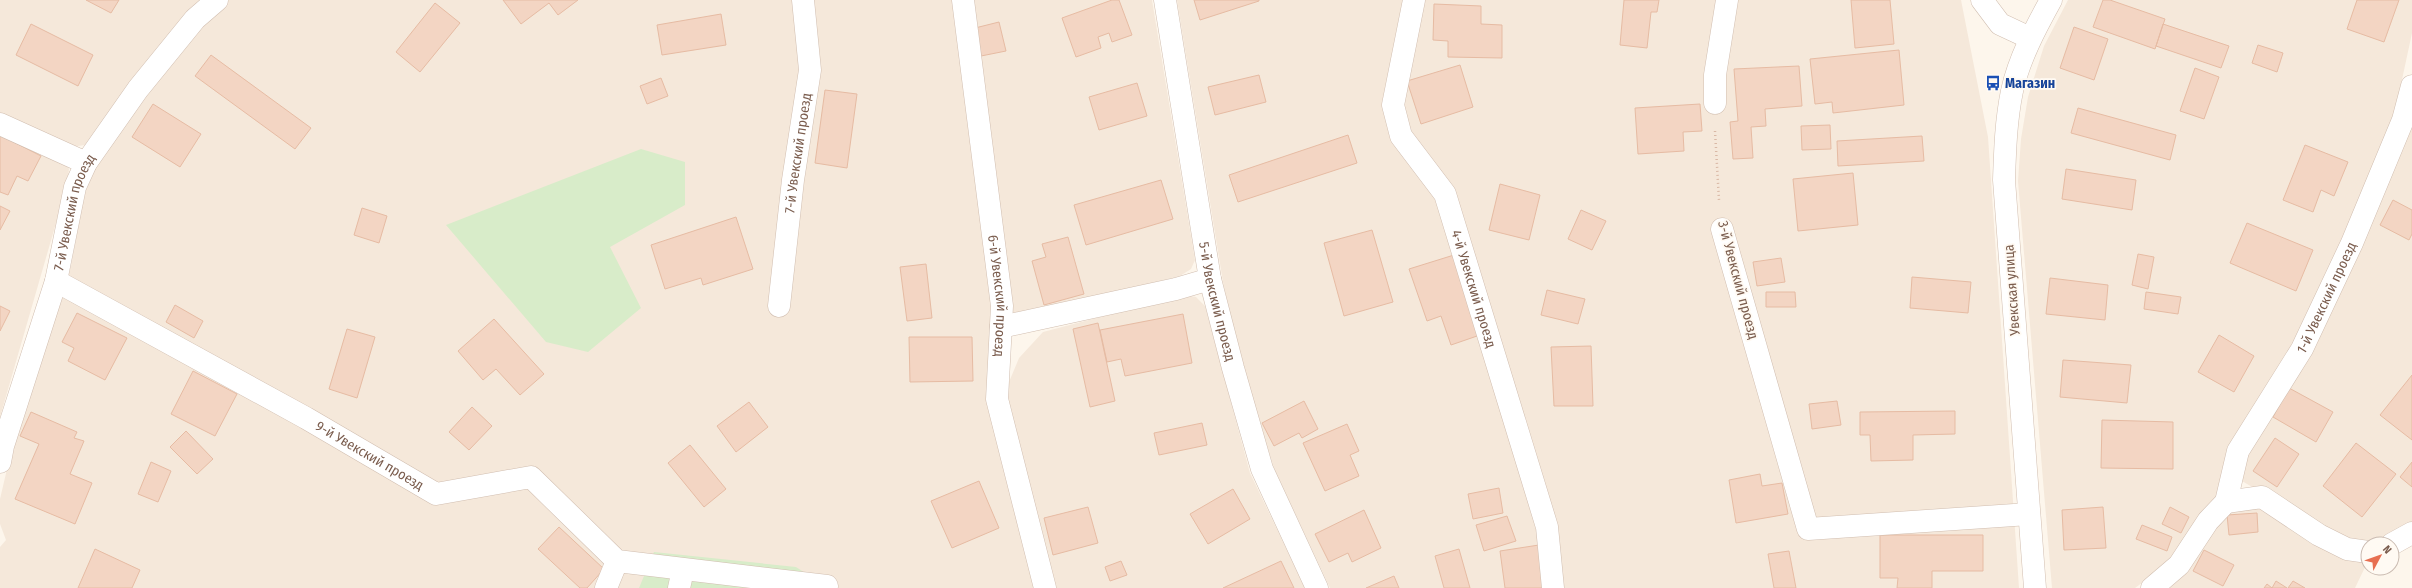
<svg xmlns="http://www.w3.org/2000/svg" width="2412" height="588" font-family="'Fira Sans Condensed',sans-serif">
<rect width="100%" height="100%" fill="#fdf6ec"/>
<path fill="#f5e8da" d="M0,0h206l-121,145 -14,2 -71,-31z
M229,0h725l41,305 -8,93 50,190h-1037v-41l6,-7 -6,-16v-25l11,-47 60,-186 13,-70 8,-27 48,-70 59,-73z
M970,0h182l43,260 -4,9 -11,7 -160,40 -7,-4 -4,-8z
M1177,0h784l27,137 31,451h-689l-55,-117 -33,-102 -19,-87z
M2068,0h344v33l-18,84 -48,124 -126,252 -48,68 -37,27h-83l-34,-407 3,-42 7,-42 16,-51z
M2412,120v404l-14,10 -26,8 -30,-2 -100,-59 1,-21z
M0,132l61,26 8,11 -2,16 -67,232z
M1184,295l12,2 9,9 45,167 55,115h-254l-45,-184 3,-22 10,-24 24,-26z
M2261,508l107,53 -13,27h-186l17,-17 42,-60z"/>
<path fill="#d8ecc9" d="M641,149l44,13v43l-75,42 31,61 -53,44 -42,-10 -100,-117z
M654,552l142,15 32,21h-189z"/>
<path fill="#f3d5c3" stroke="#e6bba3" d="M86,0h33l-8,13z
M503,0h75l-20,15 -9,-12 -28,21z
M1112,0h7l13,35 -20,7 -3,-9 -11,4 3,11 -25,9 -14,-39z
M1194,0h65v1l-59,19z
M1624,0h35l-2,12h-6l-4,36 -27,-3z
M1851,0h39l4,44 -39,4z
M2103,0h7l55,19 -10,30 -62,-22z
M2357,0h42l-15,42 -37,-13z
M435,3l25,20 -40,49 -24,-20z
M1434,4l47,2v18l21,1v33l-54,-1v-16l-15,-1z
M721,14l5,31 -64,10 -5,-30z
M999,22l7,29 -25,5 -6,-28z
M31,24l62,31 -15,31 -62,-31z
M2163,24l66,22 -8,22 -65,-22z
M2074,27l34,12 -14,41 -34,-12z
M2258,45l25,8 -6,19 -25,-9z
M1899,50l5,55 -71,8 -1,-11 -17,2 -5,-45z
M211,55l100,73 -16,21 -100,-73z
M1460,65l13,42 -52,17 -14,-43z
M1799,66l3,40 -37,3 1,17 -15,1 2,31 -20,1 -3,-37 8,-1 -4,-52z
M2195,68l24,9 -15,42 -24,-8z
M1259,75l7,27 -51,13 -7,-28z
M661,78l7,18 -21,8 -7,-18z
M1137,83l10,33 -48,14 -10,-33z
M825,90l32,4 -10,74 -32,-5z
M153,104l48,30 -21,33 -48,-30z
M1700,104l2,27 -19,1 1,19 -46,3 -3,-46z
M2078,108l98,27 -6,25 -99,-27z
M1830,125l1,24 -29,1 -1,-24z
M0,135l41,21 -13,25 -11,-5 -9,19 -8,-3z
M1348,135l9,28 -119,39 -9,-27z
M1922,136l2,25 -86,5 -1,-25z
M2305,145l43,17 -14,34 -13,-6 -8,22 -30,-12z
M2066,169l70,11 -4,30 -70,-11z
M1853,173l5,52 -60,6 -5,-52z
M1161,180l12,39 -87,26 -12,-40z
M1500,184l40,11 -11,45 -40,-10z
M2393,200l19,10v24l-3,6 -29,-15z
M0,206l10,5 -10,19z
M362,208l25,8 -8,27 -25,-8z
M1581,210l25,11 -14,29 -24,-11z
M736,217l17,52 -50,16 -2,-7 -36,11 -14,-44z
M2247,223l66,27 -17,41 -66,-28z
M1372,230l21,72 -49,14 -20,-73z
M1068,237l16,57 -40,11 -12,-44 14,-4 -4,-13z
M2138,254l16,3 -6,32 -16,-4z
M1454,255l26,80 -29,10 -10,-29 -14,5 -18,-52z
M1781,258l4,24 -28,4 -4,-24z
M926,264l6,54 -25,3 -7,-54z
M1912,277l59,5 -3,31 -58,-5z
M2050,278l58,7 -3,35 -59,-6z
M1547,290l38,9 -7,25 -37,-9z
M1766,292h29l1,15h-30z
M2146,292l35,5 -3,17 -34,-5z
M175,305l28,16 -9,17 -28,-16z
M0,306l10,5 -10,20z
M77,313l50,25 -22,42 -37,-19 6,-13 -12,-6z
M1183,314l9,49 -67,13 -4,-17 -14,3 -7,-32z
M494,319l50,55 -24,21 -24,-26 -13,11 -25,-29z
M1098,323l17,78 -25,6 -17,-78z
M347,329l28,8 -18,61 -28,-9z
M2219,335l35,21 -20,36 -36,-20z
M909,337h63l1,44 -63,1z
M1591,346l2,60h-39l-3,-59z
M2063,360l68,5 -4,38 -67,-6z
M193,371l44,23 -22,42 -44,-22z
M2412,375v65l-32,-25z
M2289,388l44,24 -17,30 -43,-25z
M1304,401l14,28 -16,9 -3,-5 -25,13 -12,-23z
M1837,401l4,24 -29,4 -3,-25z
M749,402l19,25 -32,25 -19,-26z
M472,407l20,19 -23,24 -20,-18z
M1955,411v23l-42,1v25l-42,1 -1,-26h-10v-23z
M31,412l46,20 -3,6 10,3 -14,33 22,9 -17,41 -60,-25 24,-55 -19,-8z
M2102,420l71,2v47l-72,-1z
M1202,423l5,22 -48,10 -5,-22z
M1347,424l12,27 -9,4 9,21 -34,15 -22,-48z
M186,431l27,28 -16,15 -27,-27z
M2275,438l24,16 -22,33 -24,-16z
M2356,443l40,31 -34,43 -39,-31z
M690,445l36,44 -22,18 -36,-44z
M151,462l20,9 -13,31 -20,-8z
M2412,462v25l-12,-10z
M1760,474l2,12 20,-3 6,31 -52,9 -7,-43z
M979,481l20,47 -47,20 -21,-47z
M1499,488l4,25 -30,6 -5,-25z
M1233,489l17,30 -42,25 -18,-30z
M1088,507l10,36 -45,12 -9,-37z
M2103,507l3,41 -42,2 -2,-40z
M2170,507l19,10 -8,16 -19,-9z
M1364,510l17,38 -29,14 -4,-9 -19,9 -14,-28z
M2257,513l1,19 -29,3 -2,-20z
M1507,516l9,25 -32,10 -8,-26z
M2142,525l30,12 -5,14 -31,-12z
M559,527l45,42 -17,19h-7l-42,-39z
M1880,535h103v36h-51v17h-35l1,-10h-18z
M1539,545l6,43h-40l-5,-37z
M95,549l45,21 -8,18h-54z
M1459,549l11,39h-26l-9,-32z
M2204,550l30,15 -11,21 -30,-15z
M1789,551l7,37h-22l-6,-34z
M1121,561l6,14 -17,6 -5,-14z
M1281,561l13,27h-71z
M1394,576l5,12h-33z
M2276,581l11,7h-23l3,-4 5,4z
M2293,581l12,7h-17z"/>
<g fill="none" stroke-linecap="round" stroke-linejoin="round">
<g stroke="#d1beb0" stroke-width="23">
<g id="minor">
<path id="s1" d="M963,0l39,306 -5,93 48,189"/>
<path id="s2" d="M1165,0l45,279 23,89 29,101 55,119"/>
<path id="s3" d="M1414,0l-21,105 8,31 44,58 102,333 6,61"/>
<path d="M1982,0l18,24 30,14"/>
<path d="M1715,103v-28l12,-75"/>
<path d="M0,124l86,39"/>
<path d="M1722,229l86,300 221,-15"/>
<path id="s4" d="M56,281l250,137 130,76 95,-17 86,84 210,25"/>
<path id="s5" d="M779,306l14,-126 17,-110 -7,-70"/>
<path d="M1001,327l175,-38 34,-10"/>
<path id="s6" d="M0,462l3,-16 53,-165 19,-94 11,-24 52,-74 57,-70 22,-19"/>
<path d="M2226,502l36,-5 57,38 28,14 21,3"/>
<path d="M2392,544l20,-11"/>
<path d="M606,588l11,-27"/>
<path d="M679,588l4,-18"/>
<path d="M2035,588l-31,-408c1,-30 2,-60 8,-89 7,-32 23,-62 39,-91"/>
<path id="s7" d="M2152,588l27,-23 29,-44 18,-19 12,-51 64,-102 50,-106 51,-123 9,-34"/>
</g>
</g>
<path stroke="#d9b8a5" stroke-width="2.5" stroke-dasharray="1 3" stroke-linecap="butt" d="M1715,131l4,69"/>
<use href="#minor" stroke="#fff" stroke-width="22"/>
</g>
<defs>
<g id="bus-bare" transform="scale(1.2)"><path d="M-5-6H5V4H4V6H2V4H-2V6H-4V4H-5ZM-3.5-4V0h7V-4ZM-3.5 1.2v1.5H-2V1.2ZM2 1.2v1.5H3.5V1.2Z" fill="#1a4fb4" stroke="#fffaf3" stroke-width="2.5" paint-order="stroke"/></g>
</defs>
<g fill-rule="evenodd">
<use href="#bus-bare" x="1993" y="83"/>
</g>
<g text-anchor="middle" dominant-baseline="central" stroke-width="3.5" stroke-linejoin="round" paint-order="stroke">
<g font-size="14" font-weight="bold" fill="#164399" stroke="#fffaf3" text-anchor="start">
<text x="2005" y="83">Магазин</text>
</g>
<g font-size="14" fill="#7a5c4d" stroke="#fffaf3">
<text stroke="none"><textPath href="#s5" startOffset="154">7-й Увекский проезд</textPath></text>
<text stroke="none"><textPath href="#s6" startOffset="261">7-й Увекский проезд</textPath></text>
<text transform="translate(1738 280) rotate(75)">3-й Увекский проезд</text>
<text stroke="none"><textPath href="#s3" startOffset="311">4-й Увекский проезд</textPath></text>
<text transform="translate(2012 290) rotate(-94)">Увекская улица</text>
<text stroke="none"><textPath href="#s1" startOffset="298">6-й Увекский проезд</textPath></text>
<text stroke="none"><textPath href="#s7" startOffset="344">1-й Увекский проезд</textPath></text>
<text stroke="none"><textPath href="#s2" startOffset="306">5-й Увекский проезд</textPath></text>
<text stroke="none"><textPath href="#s4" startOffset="359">9-й Увекский проезд</textPath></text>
</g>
</g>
<g transform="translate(2380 556) rotate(49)"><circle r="19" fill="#fffaf3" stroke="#cabbb1"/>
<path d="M0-3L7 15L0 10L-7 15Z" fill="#e76f51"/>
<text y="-6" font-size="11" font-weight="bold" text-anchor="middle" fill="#7a5c4d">N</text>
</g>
</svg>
